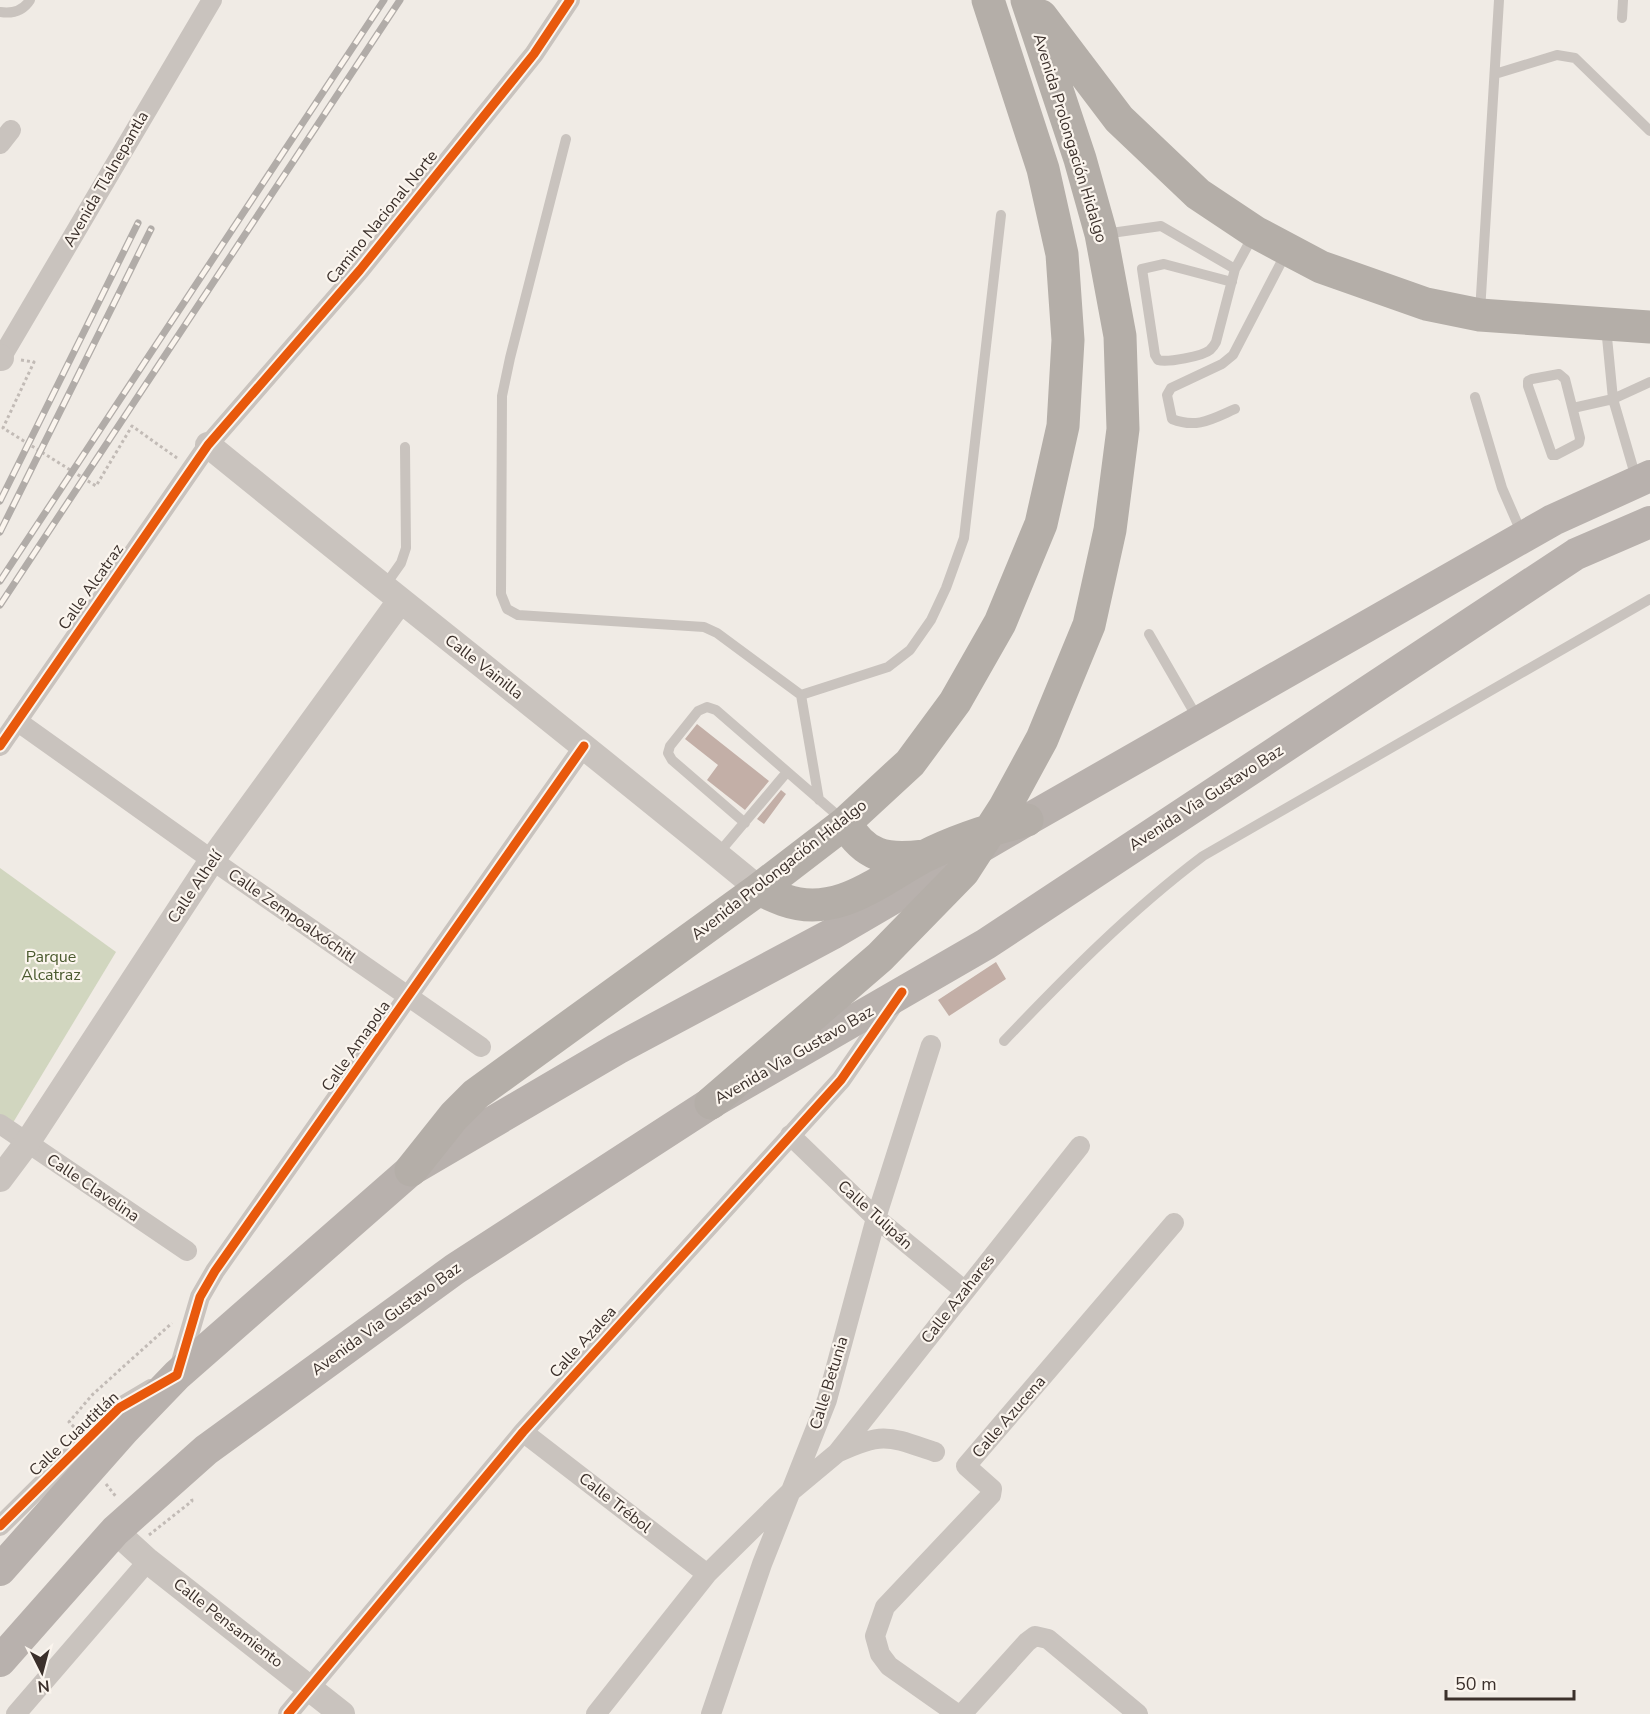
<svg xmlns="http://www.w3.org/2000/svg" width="1650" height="1714" font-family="'Nunito Sans',sans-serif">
<rect width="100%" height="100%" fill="#f0ebe5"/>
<path fill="#d1d6bf" d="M0,868l116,84 -108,179 -8,-8z"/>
<path fill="#c3afa7" d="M697,724l72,57 -24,29 -38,-30 11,-15 -33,-26z
M781,790l5,4 -22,30 -7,-5z
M996,962l10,17 -57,37 -11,-16z"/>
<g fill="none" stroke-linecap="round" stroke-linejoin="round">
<path stroke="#c2bbb6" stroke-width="3" stroke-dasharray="3 3" stroke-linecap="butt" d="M21,360l13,2 -31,66 93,58 36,-60 45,32
M74,1427l-5,-5 24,-28 79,-71
M106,1484l11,14
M149,1535l43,-34 -1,-5"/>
<path stroke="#c9c3be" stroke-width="10" d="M0,12c13,2 23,-1 30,-12
M1622,18l1,-18
M1495,74l62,-19 18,3 75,73
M566,139l-56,219 -8,38 -1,198 6,15 11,6 186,12 13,6 84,62 18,105
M1104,234l57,-8 74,43
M1232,282l-68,-18 -22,5 13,86 3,5c9,3 45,-4 52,-10 2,-2 5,-6 6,-8l19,-73 19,-35
M1480,312l19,-312
M1606,327l7,72 23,79
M1559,374l6,5 15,59 -1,5 -23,12h-4l-24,-69v-5l4,-2z
M1475,397l27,91 20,46
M1573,408l40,-9 37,-17
M1235,409c-23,10 -38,20 -63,10l-5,-24 4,-7 51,-24 11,-9 53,-102
M384,587l17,-24 5,-15 -1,-101
M1149,634l49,85
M801,695l87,-28 22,-17 21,-30 15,-32 18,-50 37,-323
M745,823l-73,-63 -4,-7 2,-7 28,-35 9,-4 9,3 128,111
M717,855l70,-83
M1004,1041c63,-66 126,-130 199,-185l447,-257"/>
<path stroke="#c9c3be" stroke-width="20" d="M0,144l11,-14
M0,360l212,-360
M17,721l195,139 269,187
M0,746l208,-301 152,-175 174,-216 36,-54
M0,1124l187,127
M790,1135l86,83 89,73
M178,1372l22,-75 15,-26 369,-525
M523,1432l184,142
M839,1452c45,-21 51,-15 96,0
M0,1526l119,-118 32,-19
M16,1714l132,-153
M288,1714l235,-282 318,-352 54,-78
M596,1714l111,-140 82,-81 48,-40 243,-307
M711,1714l51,-150 65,-164 49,-182 55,-173
M957,1714l-68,-48 -9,-12 -5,-18 10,-29 106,-112 1,-6 -26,-23 208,-243
M962,1714l65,-72 8,-6 13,3 90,75"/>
<path stroke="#c9c3be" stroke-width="26" d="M0,357l1,1
M208,445c183,149 369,294 551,444
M0,1179l27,-36 185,-283 188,-259
M115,1531l33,30 194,153"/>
<path stroke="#b8b1ad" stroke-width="32" d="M0,1570l124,-140 53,-55 234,-205 206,-121 215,-115 195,-114 526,-300 97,-44
M0,1661l115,-130 91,-81 249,-181 256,-166 275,-159 590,-390 74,-32"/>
<path stroke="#b4aea8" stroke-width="33" d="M1041,16l78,103 79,75 57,38 66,35 105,37 54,11 170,12
M845,823c20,33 40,38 78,33
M759,889c8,4 17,8 25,11 53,19 96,-20 139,-43 33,-17 68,-28 104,-37
M711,1103l169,-146 83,-85 42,-65 37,-68 47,-114 21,-95 13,-101 -3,-93 -19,-102 -21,-75 -53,-159
M411,1170l43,-54 22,-22 283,-205 86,-66 65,-60 45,-61 45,-79 41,-99 22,-98 5,-86 -6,-86 -19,-85 -55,-169"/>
<g stroke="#b1aca8" stroke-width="7">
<path id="rail" d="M0,501l138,-278
M0,532l151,-303
M0,581l384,-581
M0,605l400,-605"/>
</g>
<use href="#rail" stroke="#fbf5ee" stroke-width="4.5" stroke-dasharray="14" stroke-linecap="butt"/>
<g stroke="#fbf5ee" stroke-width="13">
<path id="cycleway" d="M0,746l208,-301 152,-175 174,-216 36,-54
M0,1526l119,-118 58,-33 23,-78 15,-26 369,-525
M288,1714l235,-282 318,-352 61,-88"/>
</g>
<use href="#cycleway" stroke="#e8590c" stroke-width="9"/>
</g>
<g text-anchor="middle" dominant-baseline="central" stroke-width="4.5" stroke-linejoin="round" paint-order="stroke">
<g font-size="16" fill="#3b302b" stroke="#fbf5ee">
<text transform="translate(1070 138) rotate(73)">Avenida Prolongación Hidalgo</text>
<text transform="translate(106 179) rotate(-60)">Avenida Tlalnepantla</text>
<text transform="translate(382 217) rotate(-51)">Camino Nacional Norte</text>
<text transform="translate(91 587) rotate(-55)">Calle Alcatraz</text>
<text transform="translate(484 667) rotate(38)">Calle Vainilla</text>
<text transform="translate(1206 798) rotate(-33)">Avenida Via Gustavo Baz</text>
<text transform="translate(779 870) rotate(-38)">Avenida Prolongación Hidalgo</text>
<text transform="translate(195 887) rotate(-56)">Calle Alhelí</text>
<text transform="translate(292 916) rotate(35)">Calle Zempoalxóchitl</text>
<text transform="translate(356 1046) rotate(-55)">Calle Amapola</text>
<text transform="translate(794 1055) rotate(-30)">Avenida Via Gustavo Baz</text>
<text transform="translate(93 1188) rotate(34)">Calle Clavelina</text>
<text transform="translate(875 1215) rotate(42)">Calle Tulipán</text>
<text transform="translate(958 1299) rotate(-52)">Calle Azahares</text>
<text transform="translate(386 1319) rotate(-36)">Avenida Via Gustavo Baz</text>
<text transform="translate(583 1342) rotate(-48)">Calle Azalea</text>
<text transform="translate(829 1383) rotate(-73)">Calle Betunia</text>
<text transform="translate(1009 1417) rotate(-49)">Calle Azucena</text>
<text transform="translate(74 1434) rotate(-43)">Calle Cuautitlán</text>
<text transform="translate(615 1503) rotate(38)">Calle Trébol</text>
<text transform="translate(228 1623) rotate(38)">Calle Pensamiento</text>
</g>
<g font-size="16" fill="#4a5a2e" stroke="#fbf5ee">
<text x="51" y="957">Parque<tspan x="51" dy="18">Alcatraz</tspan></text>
</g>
</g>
<g transform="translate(42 1672) rotate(174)" stroke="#fbf5ee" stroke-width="4.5" paint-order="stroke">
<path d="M0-4.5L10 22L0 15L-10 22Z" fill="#3b302b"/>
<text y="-9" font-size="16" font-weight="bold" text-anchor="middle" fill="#3b302b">N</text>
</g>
<path d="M1446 1690v9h128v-9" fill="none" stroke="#3b302b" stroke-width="3"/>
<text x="1455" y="1690" font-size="18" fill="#3b302b" stroke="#fbf5ee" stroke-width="4.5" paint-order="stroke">50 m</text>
</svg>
